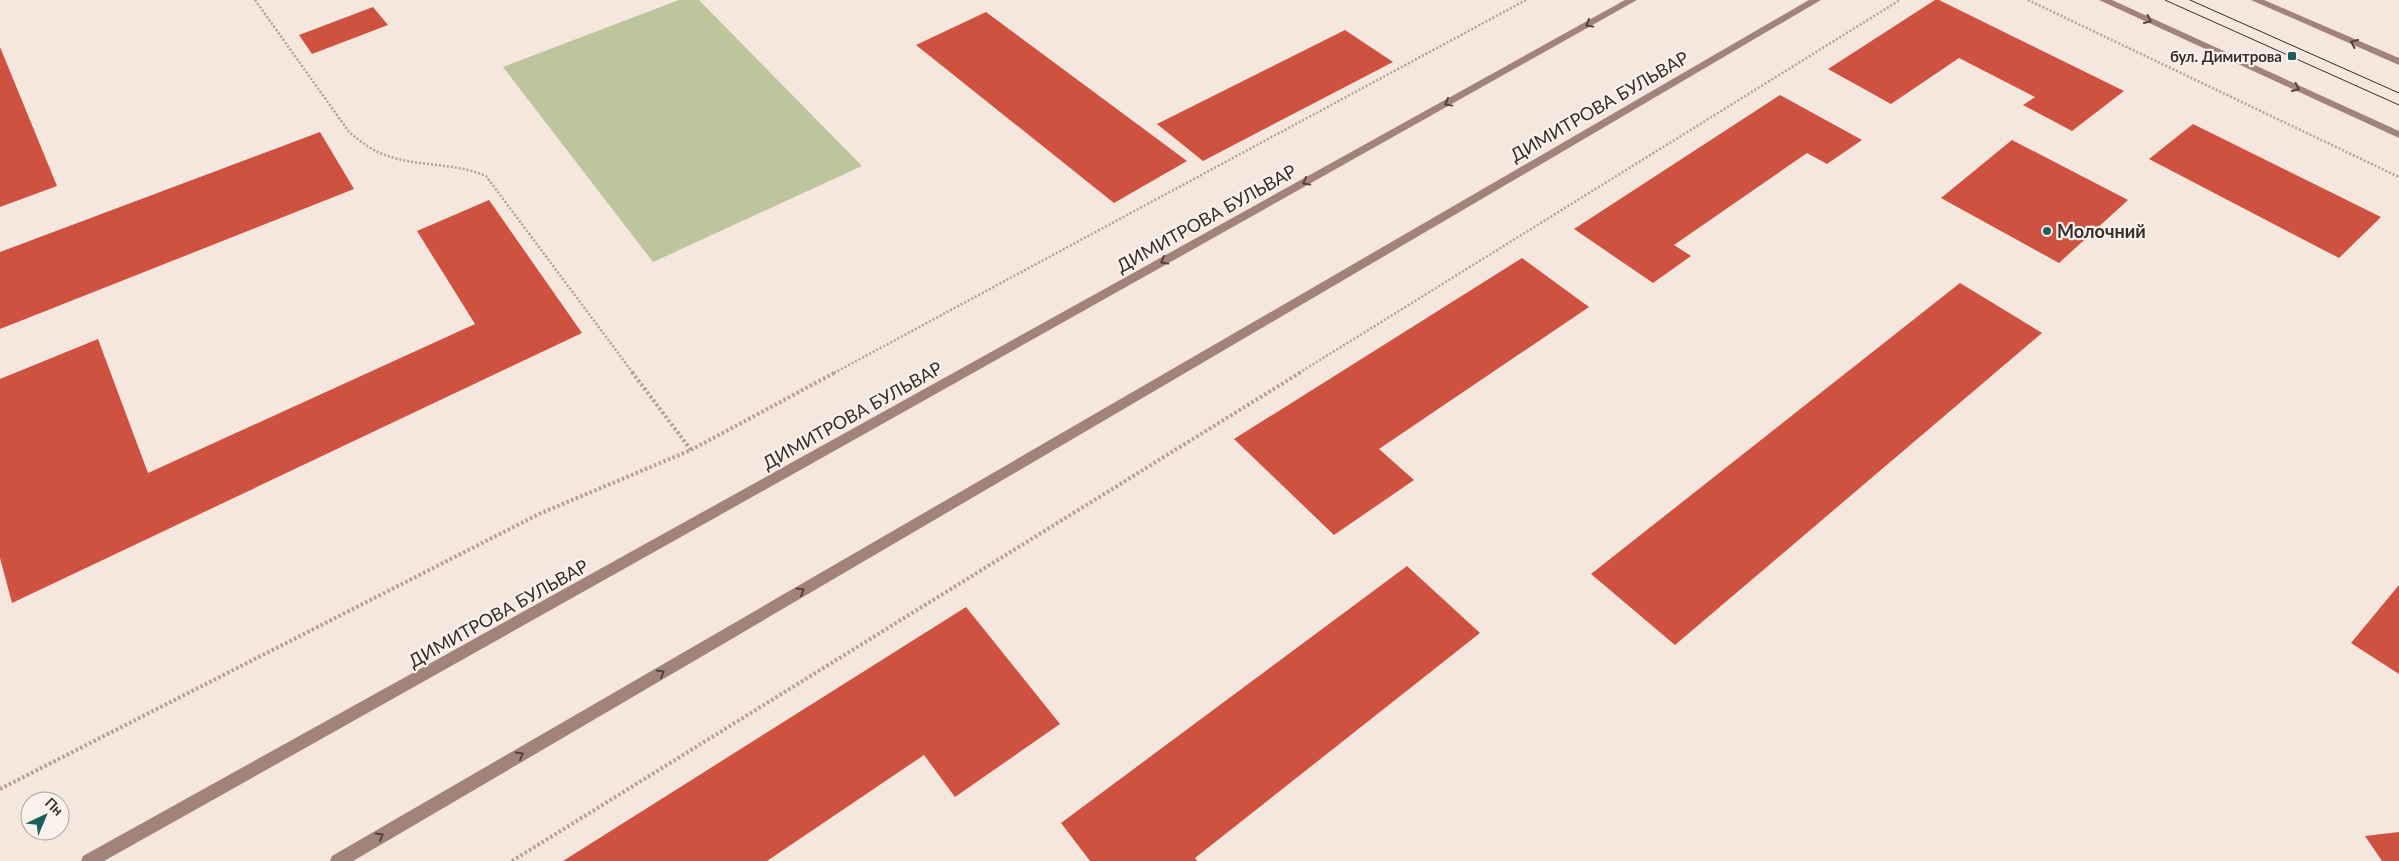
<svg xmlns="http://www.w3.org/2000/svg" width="2399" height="861" font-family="Lato,sans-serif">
<rect width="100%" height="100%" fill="#f5e7de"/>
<path fill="#bcc59c" d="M679,0h20l163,166 -209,96 -150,-195z"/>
<path fill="#cf5241" d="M1935,0h4l185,91 -52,40 -49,-26 12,-8 -76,-39 -68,46 -63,-35z
M373,7l15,18 -76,29 -13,-19z
M986,12l201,149 -73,42 -198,-158z
M1345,30l48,32 -190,99 -46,-37z
M0,47l57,139 -57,21z
M1780,95l82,45 -35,24 -20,-11 -133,92 17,11 -38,27 -79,-54z
M2193,124l188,93 -42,41 -190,-99z
M320,132l34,57 -354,140v-77z
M2012,140l116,60 -69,63 -118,-65z
M489,200l93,133 -570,270 -12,-45v-179l98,-40 50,134 327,-149 -58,-93z
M1522,258l67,49 -210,142 35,31 -80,55 -100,-96z
M1960,283l82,50 -367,312 -84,-71z
M1407,566l73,67 -285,225 2,3h-107l-29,-38z
M2399,585v89l-48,-31z
M966,607l94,117 -105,73 -31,-42 -157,106h-204z
M2399,832v29h-17l-17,-25z"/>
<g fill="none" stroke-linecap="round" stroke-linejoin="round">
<path stroke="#ba9e92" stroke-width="2.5" stroke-dasharray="2 2" stroke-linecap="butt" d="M255,0l94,132c11,9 22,18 36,23 32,12 68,7 101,21l147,197
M2028,0l371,177
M834,373l692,-373
M1299,373l601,-373"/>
<path stroke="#ba9e92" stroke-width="4" stroke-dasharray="2.5 2.5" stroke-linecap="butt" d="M632,372l59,78
M0,789l539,-275 152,-64 145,-78
M512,861l789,-489"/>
<path fill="#a28379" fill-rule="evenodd" d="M1625,0h12l-1533,861h-23l2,-5z
M1809,0h12l-1468,861h-23l2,-5z
M2099,0h13l287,131v7z
M2251,0h13l135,58v7z"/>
<path stroke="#3a2c29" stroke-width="1" d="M2165,0l234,105
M2190,0l209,93"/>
</g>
<defs><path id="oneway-chevron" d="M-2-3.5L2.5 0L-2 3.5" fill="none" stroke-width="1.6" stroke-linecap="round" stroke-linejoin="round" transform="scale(1.25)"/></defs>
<g stroke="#54423d">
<use href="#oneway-chevron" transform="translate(2148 20) rotate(25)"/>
<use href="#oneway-chevron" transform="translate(1589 24) rotate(151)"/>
<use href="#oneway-chevron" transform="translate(2354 43) rotate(-156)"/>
<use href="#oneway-chevron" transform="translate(2296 88) rotate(25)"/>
<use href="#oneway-chevron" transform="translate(1448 103) rotate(151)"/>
<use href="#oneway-chevron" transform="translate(1306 182) rotate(151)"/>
<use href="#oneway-chevron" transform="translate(1164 261) rotate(151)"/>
<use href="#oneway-chevron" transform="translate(801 591) rotate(-30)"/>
<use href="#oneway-chevron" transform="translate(661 673) rotate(-30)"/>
<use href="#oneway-chevron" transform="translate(520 755) rotate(-30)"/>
<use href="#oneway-chevron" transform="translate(380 836) rotate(-30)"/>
</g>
<g fill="#1a605c" stroke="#fbf2eb" stroke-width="2">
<rect x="2287" y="51" width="10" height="10" rx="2.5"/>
<circle cx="2047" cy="231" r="5"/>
</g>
<g text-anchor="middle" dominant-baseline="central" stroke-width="4.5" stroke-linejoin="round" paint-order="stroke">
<g font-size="15" font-weight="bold" fill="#3a2c29" stroke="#fbf2eb" text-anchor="end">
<text x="2282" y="56">бул. Димитрова</text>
</g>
<g font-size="18" fill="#3a2c29" stroke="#fbf2eb">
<text transform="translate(1599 106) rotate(-30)">ДИМИТРОВА БУЛЬВАР</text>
<text transform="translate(1206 218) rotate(-29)">ДИМИТРОВА БУЛЬВАР</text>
<text transform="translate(852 415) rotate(-29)">ДИМИТРОВА БУЛЬВАР</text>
<text transform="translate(498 613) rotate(-29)">ДИМИТРОВА БУЛЬВАР</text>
</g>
<g font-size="18" font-weight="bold" fill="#3a2c29" stroke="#fbf2eb" text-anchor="start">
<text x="2057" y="231">Молочний</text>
</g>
</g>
<g transform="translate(45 816) rotate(44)"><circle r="24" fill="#fbf2eb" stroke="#aea39d"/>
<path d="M0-4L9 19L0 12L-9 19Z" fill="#1a605c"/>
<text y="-8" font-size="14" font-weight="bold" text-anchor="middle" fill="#3a2c29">Пн</text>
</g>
</svg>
